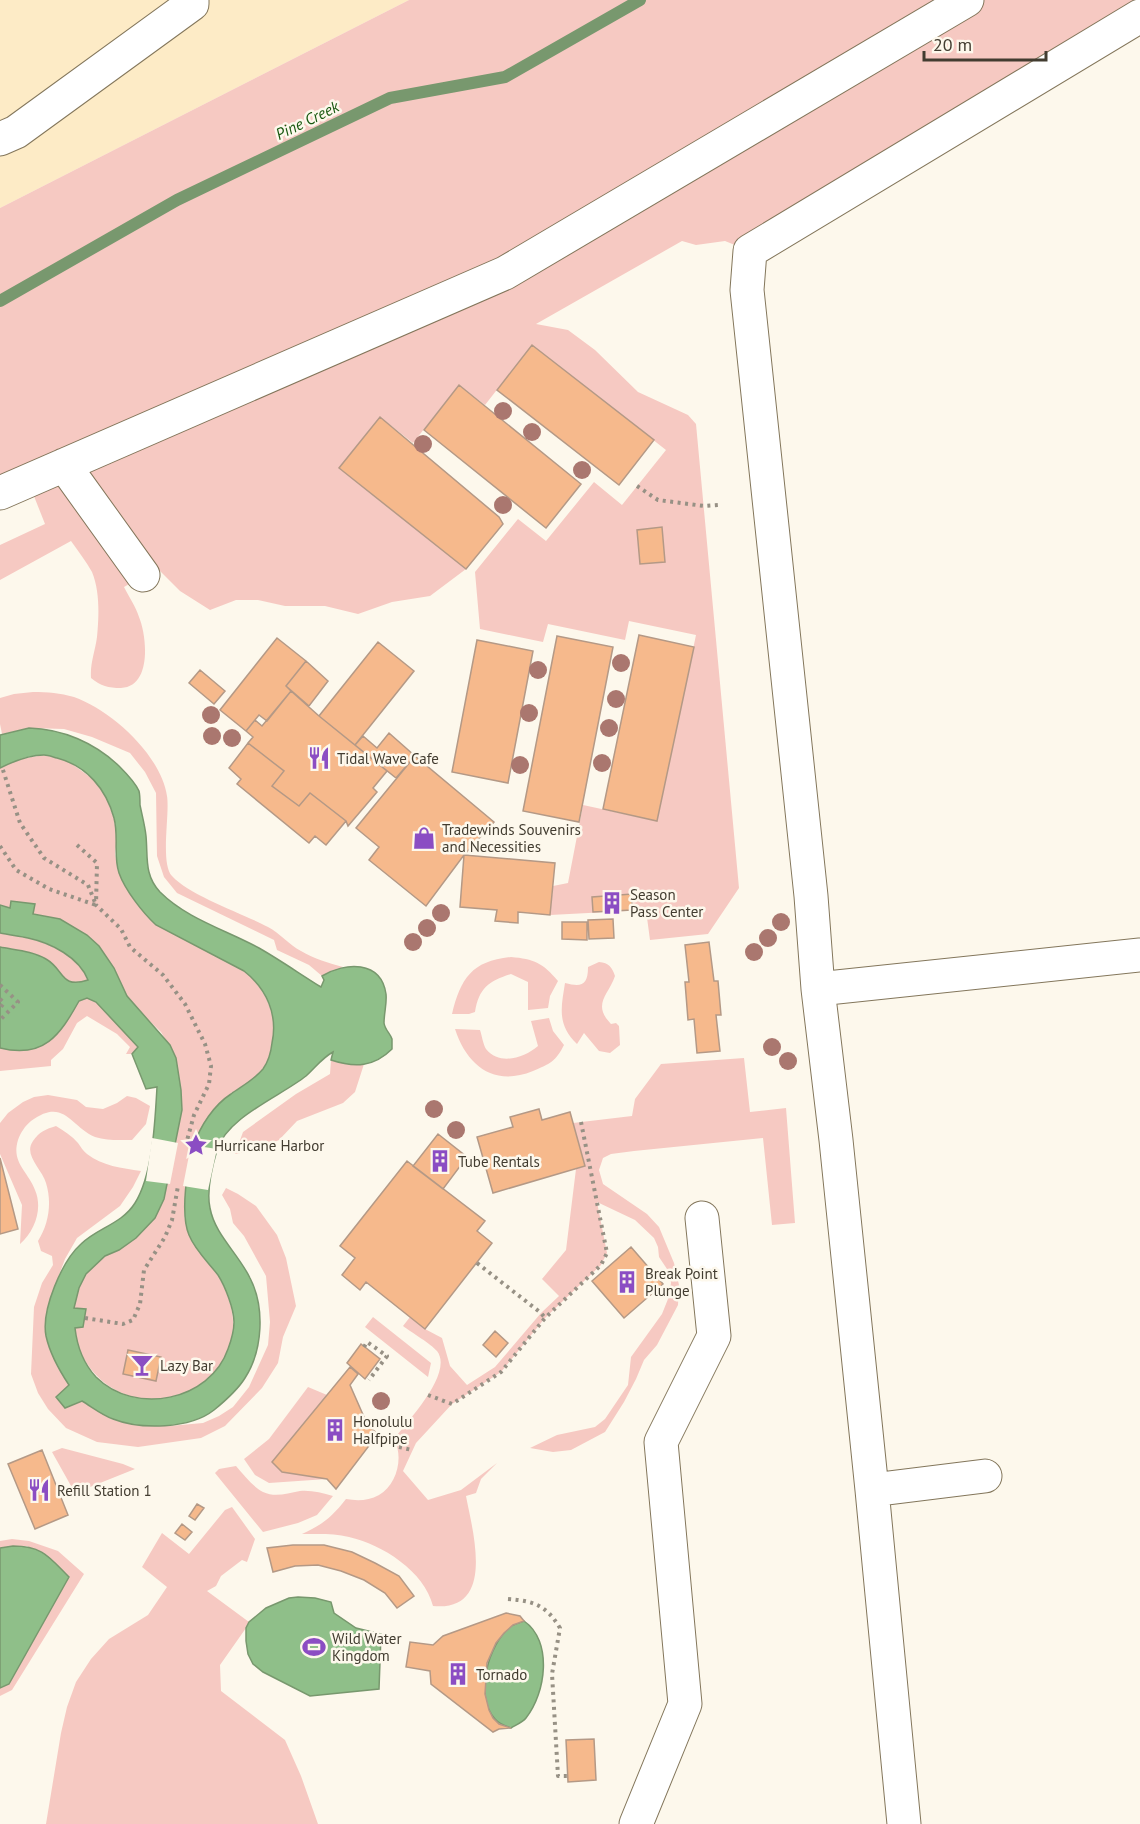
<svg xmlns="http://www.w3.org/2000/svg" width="1140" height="1824" font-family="'PT Sans',sans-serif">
<rect width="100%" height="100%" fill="#fdf8ec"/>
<path fill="#fdebc6" d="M0,0h409l-409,208z"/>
<path fill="#f6c9c2" d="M409,0h731l-390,251 -25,-10 -29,4 -14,-4 -146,83 32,6 27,20 43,42 50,23 8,9 43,464 -31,46 -58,6 -4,-30 -96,5 3,-29 15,-3 15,-78 74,16 39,-186 -67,-14 -4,19 -77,-16 -5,18 -63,-13 -5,-57 43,-53 28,22 48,-59 28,23 44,-55 -134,-105 -47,60 -26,-20 -46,58 -33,-26 -41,51 127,101 -36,27 -38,6 -34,12 -33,-8h-40l-27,-6h-22l-26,10 -30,-19 -23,-23 -33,19c5,10 12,20 15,30 8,19 13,70 -18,71 -13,0 -20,-2 -30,-10 -1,-15 4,-26 6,-41 2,-20 3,-46 -5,-65 -6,-11 -14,-21 -21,-31l-71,39v-35l45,-21 -17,-43 -28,12v-285z
M33,692c15,0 27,1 41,5 37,13 87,58 93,99 3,18 -7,67 5,80 18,20 70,37 96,51 12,6 21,18 33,24 13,8 28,12 42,16l-12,4 -9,5 -13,-11 -32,-15 -3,-10 -97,-47 -13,-16 -7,-21 -1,-63 -11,-21 -15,-19 -38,-16 -28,-8 -35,-1 -27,6 -2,-10v-26l14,-4z
M45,755l23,6 29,21 9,14 8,23 3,19 -2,16 3,16 5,13 33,42 88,46c28,22 41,65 20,96 -8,12 -21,20 -33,26 -11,22 -21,44 -32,66 -4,9 -12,19 -13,29 -1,6 -3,26 -1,32 2,7 10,16 14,23 24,41 50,74 22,121 -8,13 -21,23 -35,28 -40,16 -80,4 -102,-33 -5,-8 -10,-20 -9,-30 1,-6 7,-14 10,-20h-12l6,-21 7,-14 19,-18 14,-6 17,-12 19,-20 9,-19 18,-89 -1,-20 -5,-32 -15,-26 -24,-23 -10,-13 -13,-28 -27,-33 -27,-16 -28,-5 2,-10 -23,-2 -1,7 -10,-4v-137l18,-9z
M0,933c9,2 19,3 28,5 24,6 51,19 60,43 -32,7 -22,-10 -42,-22 -13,-8 -31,-9 -46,-12z
M511,957c23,2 32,6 47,24l-8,15 -2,12 -20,2v-28l-17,-8c-22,7 -32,14 -36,38l-6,2h-17c9,-36 20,-53 59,-57z
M599,962c10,1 13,5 16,14 -7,20 -23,28 -4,48l5,-1 3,3 1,19 -10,8 -11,-2 -15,-18 -7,11c-20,-19 -16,-36 -12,-61 16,4 23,3 23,-16z
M87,998l9,3 42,46 -6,7h-6l4,-7 -13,-13 -30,-18 -10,7 -14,26 -12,11v6l-51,5v-23l19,2 19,-2 28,-25 13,-22z
M549,1018l4,13 11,14c-8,16 -14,19 -31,26 -39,16 -66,-5 -78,-42l25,1c2,6 3,14 6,19 14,17 38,9 52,-3l-7,-25z
M744,1058l6,54 36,-4 9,115 -23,2 -9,-87 -129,13 -23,3 -8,4 -4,12 4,14 44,30 12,13 15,36 5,22 -1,20 -21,40 -13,15 -8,19 -12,23 -19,30 -34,18 -18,2 -23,-4 27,-13 38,-8 10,-8 23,-34 3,-28 31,-43 6,-15 3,-16 -2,-11 -10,-15 -1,-10 -4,-9 -19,-18 -38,-18 10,51 -6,12 -56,53 -44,54 -49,32 -36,39 -13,28 25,29 33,-10 36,-27 -16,16 -5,14 -10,3c7,37 30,116 -33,110 -9,-35 -50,-61 -84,-69 -15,-4 -31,-3 -47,-3 20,-9 30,-17 44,-35 11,2 22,2 33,-4 18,-10 25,-38 15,-56 13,-17 60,-66 43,-88 -6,-7 -26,-19 -34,-25l7,-9 15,12 17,9 8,28 17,19 28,-18 46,-54 18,-17 -17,-17 24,-29 10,-81 9,-3 -12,-43 59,-7 3,-17 26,-35z
M331,1060l10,3 23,1 -9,28 -12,11 -46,18 -18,19 -22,10 -22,4 8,-22 53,-38 34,-20z
M48,1095l29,5 9,7 17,2 14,-6 10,-7 9,2 14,8 -4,18 -14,16c-12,0 -25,1 -37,-3 -25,-11 -31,-40 -64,-16 -6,5 -10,11 -13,19 -7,23 10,31 17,50 8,18 0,41 -15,54l2,-39 -22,-51v-31l8,-10 15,-11 11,-5z
M56,1126c8,5 16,10 22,17 3,4 5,8 9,11 15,12 35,14 54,17l-8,16 -13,19 -43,32 -12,21 -13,35 -6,29v11l5,16 6,16 12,19 13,16 29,18 27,6 31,1 34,-3 16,-7 14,-9 16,-20 19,-42 2,-23 -4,-46 -22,-40 -11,-13 -3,-14 -8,-14 4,-7 12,6 18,12 21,29 9,23 10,48 -13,31 -5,26 -16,25 -37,38 -24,12 -63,9 -41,-5 -31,-14 -18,-19 -10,-16 -7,-19 3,-67 8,-24 11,-18 -1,-9 -11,-5 -3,-10c11,-17 14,-39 8,-58 -4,-14 -23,-28 -13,-42 6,-9 13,-12 23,-15z
M373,1317l58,46 -3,14 -63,-50z
M308,1387l19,8 -55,67 10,10 45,7 -58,4 -14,-8 -11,-16 25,-20z
M62,1448l61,16 12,5 -60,24 -23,-41z
M236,1466c8,9 17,21 27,26 13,6 24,1 37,-1 11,-1 22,2 33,5l-16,19 -19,8 -35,9 -48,-59 4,-4z
M232,1507l23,32 -8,23 -5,-2 -21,16 -5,10 -9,5 42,31 -3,6 -26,37 1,26 64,49 16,36 17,48h-272l15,-91 6,-26 9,-25 15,-23 18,-20 39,-24 19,-28 -25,-20 20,-34 27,21 36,-44z
M12,1539l17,2 29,10 26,23 -72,116 -12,6v-8l9,-4 60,-107 -42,-31 -27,2v-7z"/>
<path fill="#8fbf89" stroke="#78986e" stroke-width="1.5" d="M29,728c34,1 66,15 90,38 7,7 16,16 20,25 1,4 1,10 1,14 2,10 5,21 6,31 2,21 -2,39 14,56 27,27 66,38 99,56 21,12 41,26 62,39l3,-7 -2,-4c23,-14 59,-16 64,18 1,10 -2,19 -2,29 1,7 6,10 8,16 0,3 0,7 0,10 -18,18 -37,19 -61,11l2,-8c-11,6 -17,15 -27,24 -25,20 -79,41 -89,74 -5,17 -11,40 -7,58 5,27 28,45 40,70 15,29 13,72 -5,100 -8,13 -20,23 -31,32 -24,19 -73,20 -101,9 -11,-4 -21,-12 -31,-18l-17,7 -9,-11 13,-12c-10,-15 -19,-31 -23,-49 -5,-26 16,-75 35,-92 16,-16 41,-20 54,-41 18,-29 20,-82 22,-116l-11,2 -14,-35 6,-7 -42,-45 -9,-4 -8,3c-19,34 -35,58 -79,47v-101c15,3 33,4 46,12 19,11 14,30 42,21 -9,-23 -37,-37 -60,-42 -9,-2 -19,-3 -28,-5v-28l10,3 1,-7 24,3 -2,10 27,5 27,16 12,11 15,22 13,28 43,49 6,13 5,32 1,20 -18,89 -9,19 -19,20 -17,12 -14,6 -19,18 -7,14 -5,20 12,1 -3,18 -8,1c2,18 8,35 21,49 39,39 114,24 132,-28 3,-8 6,-19 6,-27 0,-13 -9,-36 -16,-47 -10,-13 -23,-25 -29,-40 -9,-21 -2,-69 5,-90 6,-19 20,-40 37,-51 11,-8 23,-14 32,-25 5,-7 8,-17 9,-26 6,-28 -5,-54 -28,-72l-88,-46c-13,-12 -31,-35 -37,-52 -6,-18 0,-36 -5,-55 -8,-29 -27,-52 -57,-60 -4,-1 -9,-3 -13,-3 -16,0 -30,6 -44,13v-33z
M13,1546c30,0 36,11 56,31l-60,107 -9,4v-140z
M298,1597l17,1 16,4 3,11 22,15 25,6 -2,55 -69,7 -47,-24 -10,-8 -5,-10 -2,-13v-13l3,-6 17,-14 23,-10z
M524,1621c29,20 22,72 2,97 -3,4 -10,7 -15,10 -6,-2 -12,-4 -16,-9 -21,-23 -7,-75 16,-93 3,-2 8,-3 13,-5z"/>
<path fill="#fdf8ec" d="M152,1138l26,5 -8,41 -24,-3z
M191,1145l26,4 -9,41 -25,-4z"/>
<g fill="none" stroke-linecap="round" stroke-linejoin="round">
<path stroke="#78986e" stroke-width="12" d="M0,301l177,-101 213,-102 115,-21 135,-77"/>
</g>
<path fill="#f6b98c" stroke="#b49986" stroke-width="1.5" d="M532,345l122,95 -35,45 -122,-95z
M459,385l122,99 -35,44 -122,-98z
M380,417l119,100 4,7 -37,45 -127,-101z
M662,527l3,35 -25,2 -3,-34z
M639,635l55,12 -37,174 -54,-12z
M557,636l56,11 -34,175 -56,-11z
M277,638l29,23 -20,25 5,5 -24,30 -8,-6 -13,16 -26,-21z
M477,640l56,11 -25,132 -56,-11z
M378,642l36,29 -59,74 -36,-29z
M306,661l22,20 -19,25 -23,-20z
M200,670l25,21 -11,13 -25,-21z
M291,691l28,25 68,55 -14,17 4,4 -29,34 -2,-5 -36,-28 -11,13 -27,-20 12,-15 -36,-28 5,-6 -7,-6 9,-11 7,6z
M389,733l26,23 -19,22 -41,-33 8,-9 14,12z
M248,743l36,28 -12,15 27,20 11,-13 36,28 -20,24 -11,-9 -6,7 -72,-59 4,-5 -12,-11z
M415,756l79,66 -30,33 -38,51 -57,-46 10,-13 -23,-19z
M464,855l91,8 -5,52 -32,-3v11l-23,-2 2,-11 -37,-3z
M632,894v16l-39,2 -1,-15z
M613,919l1,19 -25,1 -1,-19z
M562,922h25v18l-25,-1z
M709,942l5,39h4l3,34h-5l4,36 -23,2 -3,-34 -6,1 -3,-38h4l-4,-37z
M539,1109l3,11 28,-8 15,54 -92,27 -16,-56 36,-10 -3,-10z
M438,1134l29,23 -24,32 -30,-23z
M0,1158l18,71 -18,5z
M407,1161l78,60 -8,10 15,12 -67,86 -59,-47 -6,8 -18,-15 13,-17 -15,-12z
M631,1247l32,37 -39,34 -32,-37z
M495,1331l13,12 -12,14 -13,-12z
M361,1344l19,15 -15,20 -18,-16z
M128,1350l33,7 -5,24 -33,-7z
M350,1367l8,7 -8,11 18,41 10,8 -42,55 -9,-10 -45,-7 -10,-10z
M42,1450l26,65 -33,14 -27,-65z
M197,1504l7,4 -9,12 -6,-4z
M182,1524l10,8 -7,8 -10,-7z
M293,1545h31l28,7 23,11 24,13 15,20 -17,12 -12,-15 -21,-13 -23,-9 -23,-6 -23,1 -22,6 -6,-24z
M506,1613l14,3 4,5 -11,4 -9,8 -8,10 -9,20 -2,31 4,16 4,8 6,6 12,4 -12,1 -6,3 -62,-48 -1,-13 -24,-4 4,-25 23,3 10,-9z
M594,1739l2,41 -28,2 -2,-42z"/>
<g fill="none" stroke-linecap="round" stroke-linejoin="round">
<g stroke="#83765b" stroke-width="35">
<path id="minor" d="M0,139l16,-7 176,-128v-4
M64,465l79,110
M0,493l505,-220 462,-273
M818,989l322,-34
M872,1490l113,-14
M636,1824l49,-120 -24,-262 53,-106 -12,-118
M904,1824l-32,-334 -36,-350 -18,-151 -7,-93 -64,-606 3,-39 390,-235"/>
</g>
<path stroke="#979185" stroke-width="4" stroke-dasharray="3 4.5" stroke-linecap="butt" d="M637,486l21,14 46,6 14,-1
M77,845l20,18 -1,42 25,24 9,18 33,28 22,29 20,40 6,22 -2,18 -15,31 -8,29
M0,846l16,24 33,19 47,16 -8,-20 -44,-27 -24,-35 -18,-56
M0,985l18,17 -18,18
M0,999l4,4 -4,5
M477,1263l64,50 4,5
M85,1318l38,6 10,-4 7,-16 4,-34 21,-33 7,-17 6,-34
M364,1347l3,-5 20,14 -18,24
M428,1395l24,9 49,-32 44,-54 56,-53 6,-12 -26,-131
M399,1447l13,3
M508,1599c26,2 38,6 52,29l-8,46 6,102h10"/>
<use href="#minor" stroke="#fff" stroke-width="33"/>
</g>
<g fill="#aa776f">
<circle cx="503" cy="411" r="9"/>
<circle cx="532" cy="432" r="9"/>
<circle cx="423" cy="444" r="9"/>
<circle cx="582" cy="470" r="9"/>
<circle cx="503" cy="505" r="9"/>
<circle cx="621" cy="663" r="9"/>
<circle cx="538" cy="670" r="9"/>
<circle cx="616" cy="699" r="9"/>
<circle cx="529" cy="713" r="9"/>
<circle cx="211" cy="715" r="9"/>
<circle cx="609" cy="728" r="9"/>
<circle cx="212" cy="736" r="9"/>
<circle cx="232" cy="738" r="9"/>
<circle cx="602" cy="763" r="9"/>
<circle cx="520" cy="765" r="9"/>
<circle cx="441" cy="913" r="9"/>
<circle cx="781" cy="922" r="9"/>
<circle cx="427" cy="928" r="9"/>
<circle cx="768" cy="938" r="9"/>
<circle cx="413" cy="942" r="9"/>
<circle cx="754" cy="952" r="9"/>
<circle cx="772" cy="1047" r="9"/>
<circle cx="788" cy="1061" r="9"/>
<circle cx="434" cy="1109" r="9"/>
<circle cx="456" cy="1130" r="9"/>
<circle cx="381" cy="1401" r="9"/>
</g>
<defs>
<g id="restaurant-bare" transform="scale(1.8)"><path d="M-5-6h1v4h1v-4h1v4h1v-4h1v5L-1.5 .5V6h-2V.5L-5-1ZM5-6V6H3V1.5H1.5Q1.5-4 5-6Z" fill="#8b4dc3" stroke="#fdf8ec" stroke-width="2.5" paint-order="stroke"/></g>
<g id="shop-bare" transform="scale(1.8)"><path d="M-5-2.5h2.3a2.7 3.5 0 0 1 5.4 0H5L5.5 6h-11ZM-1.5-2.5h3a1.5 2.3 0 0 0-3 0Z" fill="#8b4dc3" stroke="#fdf8ec" stroke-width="2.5" paint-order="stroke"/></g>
<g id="building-bare" transform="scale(1.8)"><path d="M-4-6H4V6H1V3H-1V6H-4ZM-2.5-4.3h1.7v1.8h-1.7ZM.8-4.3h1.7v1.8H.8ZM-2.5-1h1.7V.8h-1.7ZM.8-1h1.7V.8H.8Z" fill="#8b4dc3" stroke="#fdf8ec" stroke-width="2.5" paint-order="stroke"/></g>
<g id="sight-bare" transform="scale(1.8)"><path d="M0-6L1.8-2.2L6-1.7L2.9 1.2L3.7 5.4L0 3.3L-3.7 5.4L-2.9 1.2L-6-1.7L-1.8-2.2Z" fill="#8b4dc3" stroke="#fdf8ec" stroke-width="2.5" paint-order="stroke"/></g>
<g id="bar-bare" transform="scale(1.8)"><path d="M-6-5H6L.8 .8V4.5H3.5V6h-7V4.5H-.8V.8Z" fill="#8b4dc3" stroke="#fdf8ec" stroke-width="2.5" paint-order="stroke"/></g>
<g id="stadium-bare" transform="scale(1.8)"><path d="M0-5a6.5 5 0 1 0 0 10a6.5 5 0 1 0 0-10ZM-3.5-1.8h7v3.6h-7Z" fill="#8b4dc3" stroke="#fdf8ec" stroke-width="2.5" paint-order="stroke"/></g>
</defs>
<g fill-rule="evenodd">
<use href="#restaurant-bare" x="319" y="758"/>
<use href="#shop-bare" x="424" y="838"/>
<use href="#building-bare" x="612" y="903"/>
<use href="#sight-bare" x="196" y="1145"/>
<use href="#building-bare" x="440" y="1161"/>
<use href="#building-bare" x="627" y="1282"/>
<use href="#bar-bare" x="142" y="1365"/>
<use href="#building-bare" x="335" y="1430"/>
<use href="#restaurant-bare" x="39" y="1490"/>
<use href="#stadium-bare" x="314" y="1647"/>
<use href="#building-bare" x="458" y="1674"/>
</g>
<g text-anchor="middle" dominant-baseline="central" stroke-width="5" stroke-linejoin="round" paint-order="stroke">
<g font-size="15" fill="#423c30" stroke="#fdf8ec" text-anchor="start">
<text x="337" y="758">Tidal Wave Cafe</text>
<text x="442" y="829">Tradewinds Souvenirs<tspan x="442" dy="17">and Necessities</tspan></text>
<text x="630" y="894">Season<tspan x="630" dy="17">Pass Center</tspan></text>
<text x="214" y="1145">Hurricane Harbor</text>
<text x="458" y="1161">Tube Rentals</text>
<text x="645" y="1273">Break Point<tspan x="645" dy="17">Plunge</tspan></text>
<text x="160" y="1365">Lazy Bar</text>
<text x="353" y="1421">Honolulu<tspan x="353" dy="17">Halfpipe</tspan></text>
<text x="57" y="1490">Refill Station 1</text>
<text x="332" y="1638">Wild Water<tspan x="332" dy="17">Kingdom</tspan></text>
<text x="476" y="1674">Tornado</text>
</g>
<g font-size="16" font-style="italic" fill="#18580f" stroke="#fdf8ec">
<text transform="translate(307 120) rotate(-26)">Pine Creek</text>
</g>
</g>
<path d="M924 51v9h122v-9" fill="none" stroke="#423c30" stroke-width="3"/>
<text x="933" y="51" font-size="18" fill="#423c30" stroke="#fdf8ec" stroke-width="4.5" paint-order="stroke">20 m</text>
</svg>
